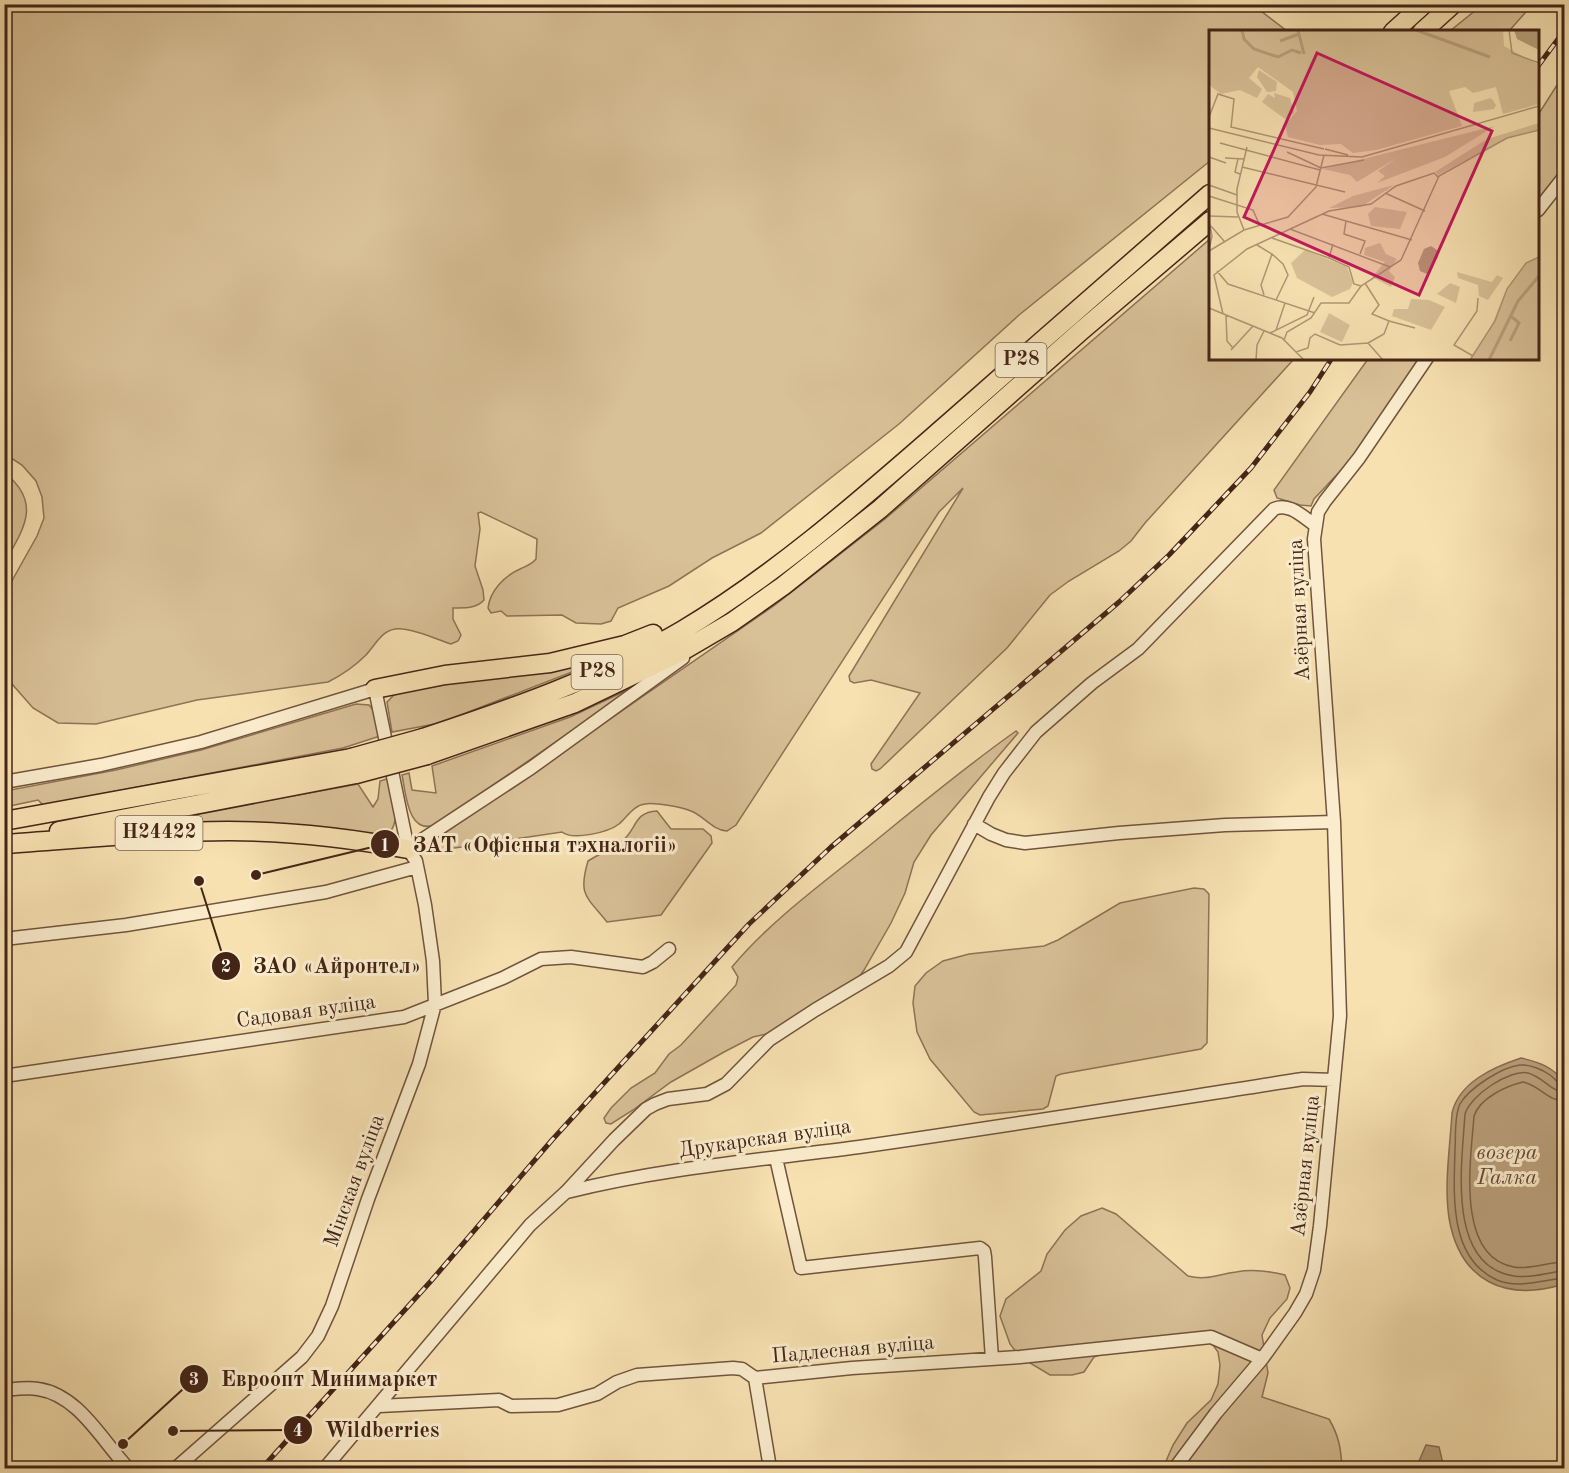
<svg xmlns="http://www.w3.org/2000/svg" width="1569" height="1473" font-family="'Old Standard TT',serif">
<rect width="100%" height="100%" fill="#f7e1b1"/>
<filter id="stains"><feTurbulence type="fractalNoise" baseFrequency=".00333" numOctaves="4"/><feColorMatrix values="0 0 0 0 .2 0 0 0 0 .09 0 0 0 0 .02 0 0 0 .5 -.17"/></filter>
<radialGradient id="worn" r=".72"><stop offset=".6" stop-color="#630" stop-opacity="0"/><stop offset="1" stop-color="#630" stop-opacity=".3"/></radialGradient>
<path fill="#d9c197" stroke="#8e7356" stroke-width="1.5" d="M1253,5l34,26 -77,1v129l-191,154 -120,109 -138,109 -49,25 -43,28 -51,22 -7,13 -10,3 -25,-1 -14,-8 -55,1 -6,-5 -10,2 -3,-5c2,-17 16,-32 32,-39 6,-3 11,-4 16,-10l1,-20 -56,-27 -3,1 2,16 -5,37 8,24 1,10c-8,9 -20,8 -31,8v11l8,16 -3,6 -7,3c-15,-5 -34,-14 -49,-15 -19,-2 -25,14 -36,26 -11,11 -24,20 -38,27l-131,18 -101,24 -38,-1 -25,-15 -21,-24 -7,-17 -1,-72 33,-59 7,-18 -2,-21 -6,-16 -14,-16 -17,-11v-449z
M1482,5v-1l50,1 -23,26h-59z
M1564,74v103l-26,33v-95z
M1210,239v119l84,1 -149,164 -14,18 -12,10 -50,30 -19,14 -43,53 -127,121 -4,2 -4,-2 -1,-5 49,-71 -49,-13 -17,3 -4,-2 -1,-5 114,-188 -24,24 -203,313 -9,6c-15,-1 -23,-15 -36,-20 -9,-4 -38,-9 -46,-7 -11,1 -18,13 -26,20 -10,8 -46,17 -57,8l-134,20 -2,-4 3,-4 346,-239 110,-86z
M1368,359h59l-50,73 -63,67 -3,7 -11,-1 -23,-7 -3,-8z
M5,473c37,30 19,55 0,89z
M621,653l-181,70 -48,9 -5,-30 10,-10z
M638,685l-201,139c-29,13 -31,-30 -35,-49l7,-2 3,17 24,3 -4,-27 138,-49z
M356,704l13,1 5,6 6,25 -37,12 -300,57 -5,-5 -33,7v-16l111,-21 85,-20z
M1016,731l2,2 -87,102 -17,27 -9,31 -14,30 -27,47 -23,32 -48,26 -40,9 -29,15 -53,30 -38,28 -22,14 -5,-1 -2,-5 7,-10 20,-20 24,-15 14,-19 12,-9 55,-60 2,-8 -6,-10c36,-44 92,-85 137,-121 48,-39 96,-79 147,-115z
M390,778c2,19 15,52 -9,59l-263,-9 240,-44 15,23 5,-8 2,-18z
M657,811l14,18h32l8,7 1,7 -51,72 -54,7c-21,-26 -29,-27 -19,-61 11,-7 24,-12 34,-20 15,-11 11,-29 35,-30z
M1194,888l10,1 5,5 -2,149 -6,6 -140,25 -5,2 -8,30 -5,3 -63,6 -6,-3 -44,-53 -13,-27 -4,-29 2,-17 11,-13 17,-12 26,-7 75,-8 14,-6 62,-37z
M1102,1208l14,6 72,62c19,5 30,-2 48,-4 16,-3 33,-1 49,3l5,13 -3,11 -17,19 -8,17 6,38 -6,24 67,22c10,17 12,30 13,49h-179l10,-23 14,-22 24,-23 7,-16 2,-19 -2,-13 -10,-14 -77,5 -37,14 -10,15 -12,3h-22l-30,-18 -10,-13 -10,-28 6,-17 35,-28 6,-17 18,-24 16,-14z"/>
<path fill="#baa17c" stroke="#8b6f53" stroke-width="1.5" d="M1521,1058c18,4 32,9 43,24v202c-58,18 -104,-2 -115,-66 -5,-34 1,-71 3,-105 7,-31 42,-46 69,-55z
M1426,1445l13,2 5,21h-28z"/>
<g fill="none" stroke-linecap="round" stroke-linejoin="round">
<path stroke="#7f6349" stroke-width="1.5" d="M1564,1085c-7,-1 -8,-6 -14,-10 -7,-5 -20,-11 -30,-10 -18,2 -51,23 -60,39 -6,12 -4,32 -5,45 -1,44 -7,109 42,131 22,9 45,0 67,-2
M1564,1092c-12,0 -21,-15 -36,-19 -19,-4 -58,23 -63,41 -3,49 -19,152 49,162 17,3 34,-4 50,-5
M1564,1101c-16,0 -25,-16 -41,-19 -17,4 -43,16 -49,34 -3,42 -19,141 40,151 17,3 34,-5 50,-5"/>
<g stroke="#71543d" stroke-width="15">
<path id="minor" d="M1538,210l26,-33
M4,782l97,-17 100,-23 174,-53 33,160 8,12 9,44 8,56 2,43 -16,60 -51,135 -36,107 -14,30 -16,21 -126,111
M974,824l17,10 15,6 19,3 94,-10 106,-8 109,-3
M408,849l123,-81 152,-110
M4,939l122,-14 200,-33 91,-25
M4,1076l400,-59 99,-39 38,-19 30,-2 72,10 10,-5 16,-13
M776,1158l25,110 179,-20 4,3 1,6 7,102
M567,1192c95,-24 194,-32 292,-45 148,-21 296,-45 444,-68l31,1
M755,1378l15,90
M4,1390c11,-1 23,-3 34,-1 41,6 64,52 90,79
M379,1406l120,-6 12,6 47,-1 39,-11 20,-12 20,-7 96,-7 9,1 13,9 97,-10 168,-11 191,-20 51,22
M325,1468l205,-243 36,-33 48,-52 32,-31 9,-5 13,-5 39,-5 19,-10 43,-44 46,-30 74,-44 17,-14 83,-155 15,-24 32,-41 56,-49 46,-34 136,-140c15,-7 29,8 41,16
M1175,1468l41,-55 46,-54 33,-46 11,-19 8,-24 6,-44 20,-210 -6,-194 -20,-283 4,-27 7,-11 34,-43 68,-100"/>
</g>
<g stroke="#442516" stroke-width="21">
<path id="highway" d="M1393,32l31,-28
M1422,32l31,-28
M375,689l70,-14 105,-12 75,-18 28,-11
M423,738c85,-28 182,-62 260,-108 97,-58 183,-135 268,-209 86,-76 173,-152 259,-227
M427,755l148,-52 104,-50 53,-31 51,-36 97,-77 201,-178 129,-110
M4,821l347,-63
M59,831l297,-57
M4,844c75,-5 151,-13 225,-13 60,0 121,7 179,18"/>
</g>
<use href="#minor" stroke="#faeccc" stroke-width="12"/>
<use href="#highway" stroke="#f7e1b1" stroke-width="18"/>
<g stroke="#442516" stroke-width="5">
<path id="rail" d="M1538,66l26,-35
M262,1468l169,-187 121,-141 197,-216 82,-77 288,-245 50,-47 82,-87 59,-76 22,-34"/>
</g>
<use href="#rail" stroke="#faeccc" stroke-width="3" stroke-dasharray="9" stroke-linecap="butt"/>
<g stroke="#442516" stroke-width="21" stroke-linecap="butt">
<path id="highway-bridge" d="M351,758l72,-20
M356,774l71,-19"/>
</g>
<use href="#highway-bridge" stroke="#f7e1b1" stroke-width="18"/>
</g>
<g text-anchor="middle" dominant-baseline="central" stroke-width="6" stroke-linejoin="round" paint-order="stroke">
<g fill="#faeccc" stroke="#7b614d" stroke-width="1.5">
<rect x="995.5" y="343" width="51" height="34" rx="4.5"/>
<rect x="571.5" y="655" width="51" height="34" rx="4.5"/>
<rect x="115.5" y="816" width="87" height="34" rx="4.5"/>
</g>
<g font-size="20" font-weight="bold" fill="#442516">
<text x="1021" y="360">Р28</text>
<text x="597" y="672">Р28</text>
<text x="159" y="833">Н24422</text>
</g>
<g font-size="21" fill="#442516" stroke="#faeccc">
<text transform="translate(1300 610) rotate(-93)">Азёрная вуліца</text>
<text transform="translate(306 1012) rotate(-8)">Садовая вуліца</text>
<text transform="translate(765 1139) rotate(-8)">Друкарская вуліца</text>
<text transform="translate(1306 1166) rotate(-84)">Азёрная вуліца</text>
<text transform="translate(355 1181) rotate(-70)">Мінская вуліца</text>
<text transform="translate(853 1350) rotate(-5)">Падлесная вуліца</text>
</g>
<g font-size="22" font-style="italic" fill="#674a35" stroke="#faeccc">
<text x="1507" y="1153">возера<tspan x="1507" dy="25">Галка</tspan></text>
</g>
</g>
<g transform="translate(1209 30)">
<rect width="330" height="330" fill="#f7e1b1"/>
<path d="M0,0h294l1,16 33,18 2,40 -36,10 -7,-27 -23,6 -8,-6 -16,4 13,35 -86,24 -23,3 -12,-9 -21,1 -32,-8 -3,-12 12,-14 -4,-19 -35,-25 -9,11 13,11 -5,9 -17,-8 -19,4 -12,-9zM50,40l18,12 -1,9 -9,1 -10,-15zM65,63l16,5 4,15 -9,6 -23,-17 6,-8 7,4zM282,68l5,7 -2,4 -21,3 1,-9zM330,93v6l-32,9 -69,37 -3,-3 52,-33zM286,96l-50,31 -68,26 8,-7 -7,-5 20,-14 -41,25 -7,-7 -27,-6zM185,155l-33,22 -32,1 24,-12zM166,177l32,5 -7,17 -29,-3 -3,-12zM171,213l6,11 11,5 -8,12 6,6 -4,10 -19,-10 13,-15 -21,-7 1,-7zM96,220l42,17 6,16 -3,6 -18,8 -35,-19 -6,-15zM330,227v103h-69l19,-28 16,-39 21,-30zM248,242l35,10 5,-7 6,3 -15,22 -9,-4 -1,-11 -20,-7zM241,253l10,4 -4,16 -19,-9zM202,269l18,1 16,7 -14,23 -39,-14 2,-7h14zM120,283l21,12 -8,17 -22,-10z" fill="#d9c197"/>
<path d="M305,0h25v20l-22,-11zM222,216l6,4 1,7 -11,17 -7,-3 -2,-8 6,-14z" fill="#baa17c"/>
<path fill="none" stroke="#baa17c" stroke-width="3" d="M33,0l2,9 10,10 24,8 14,-7 9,3M89,0l6,24M207,0l74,27M71,11l19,-7M301,311l9,-18 -7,-6M280,330l29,-59 21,-25"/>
<path fill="none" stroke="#af9673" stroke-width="1.5" d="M300,0l3,23 27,10M0,87l9,-23 16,5 -3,29M22,97l93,22M0,98l110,27 43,2 177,-51M11,113l100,27M116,119l23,6M78,122l34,16M0,127l17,6M16,128l19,1M29,129l-3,13 5,2M33,137l103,25M112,138l43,-8M0,155l28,10M176,163l40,18M0,166l44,14 7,16M113,184l90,26M0,186l29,1M0,191l3,15 -3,14M137,191l-2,13 21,7 -5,13M2,196l13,15M81,199l100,38M35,200l-7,-18v-23l10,-42M63,208l57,20M124,214l-4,14 20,9 5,17 7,2M48,215l15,9 -11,31 3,10M0,221l35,-21 44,-13 28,-30 8,-32M63,224l11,10 5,11 -12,25M8,241l11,13 87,29M156,253l14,22 -7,9 17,7 -5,13 -16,9 15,17M0,278l73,30 22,22M14,284l-9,-39 33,-26 82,-38 42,-7 25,-18 38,-13 4,4M17,285l1,26 6,7M180,291l26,7M67,300l9,-27M61,303l37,-18 7,-18M75,310l3,-8 24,-14 10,-15h28l12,-17 40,-26 38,-84 68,-38 32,-8M22,320l22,-24M87,322l12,-4 2,-10 5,-4 25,11 28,-2M264,326l-19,-11 23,-34 1,-13M47,330l1,-15 7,-14M261,330l25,-39 12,-32 19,-26 13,-6"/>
<path fill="#c2185b" fill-opacity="0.15" stroke="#c2185b" stroke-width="3" d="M108,23l175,78 -73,164 -175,-78z"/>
<rect width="330" height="330" fill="none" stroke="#442516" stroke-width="3"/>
</g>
<path fill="none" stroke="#442516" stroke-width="2" d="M256 875L385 844M199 881L226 966M123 1444L194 1379M173 1431L298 1430"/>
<g fill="#442516" stroke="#faeccc" stroke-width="2">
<circle cx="256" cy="875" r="6"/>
<circle cx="199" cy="881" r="6"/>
<circle cx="123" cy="1444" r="6"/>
<circle cx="173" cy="1431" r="6"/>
<circle cx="385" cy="844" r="15"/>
<circle cx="226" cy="966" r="15"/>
<circle cx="194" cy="1379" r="15"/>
<circle cx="298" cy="1430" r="15"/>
</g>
<g font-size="18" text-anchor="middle" font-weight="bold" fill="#fff">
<text x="385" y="851">1</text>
<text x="226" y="972">2</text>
<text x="194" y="1385">3</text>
<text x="298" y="1436">4</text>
</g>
<g font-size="22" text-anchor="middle" font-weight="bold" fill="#442516" stroke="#faeccc" stroke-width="6" stroke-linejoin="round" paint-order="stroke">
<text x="545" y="852">ЗАТ «Офісныя тэхналогіі»</text>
<text x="337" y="973">ЗАО «Айронтел»</text>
<text x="329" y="1386">Евроопт Минимаркет</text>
<text x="382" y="1437">Wildberries</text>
</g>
<rect width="1569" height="1473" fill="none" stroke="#f7e1b1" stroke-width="24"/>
<rect x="6" y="6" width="1557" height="1461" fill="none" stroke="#442516" stroke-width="3"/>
<rect x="12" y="12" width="1545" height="1449" fill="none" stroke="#442516" stroke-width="1.5"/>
<rect width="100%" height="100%" filter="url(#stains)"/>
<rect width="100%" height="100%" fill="url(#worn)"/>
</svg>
